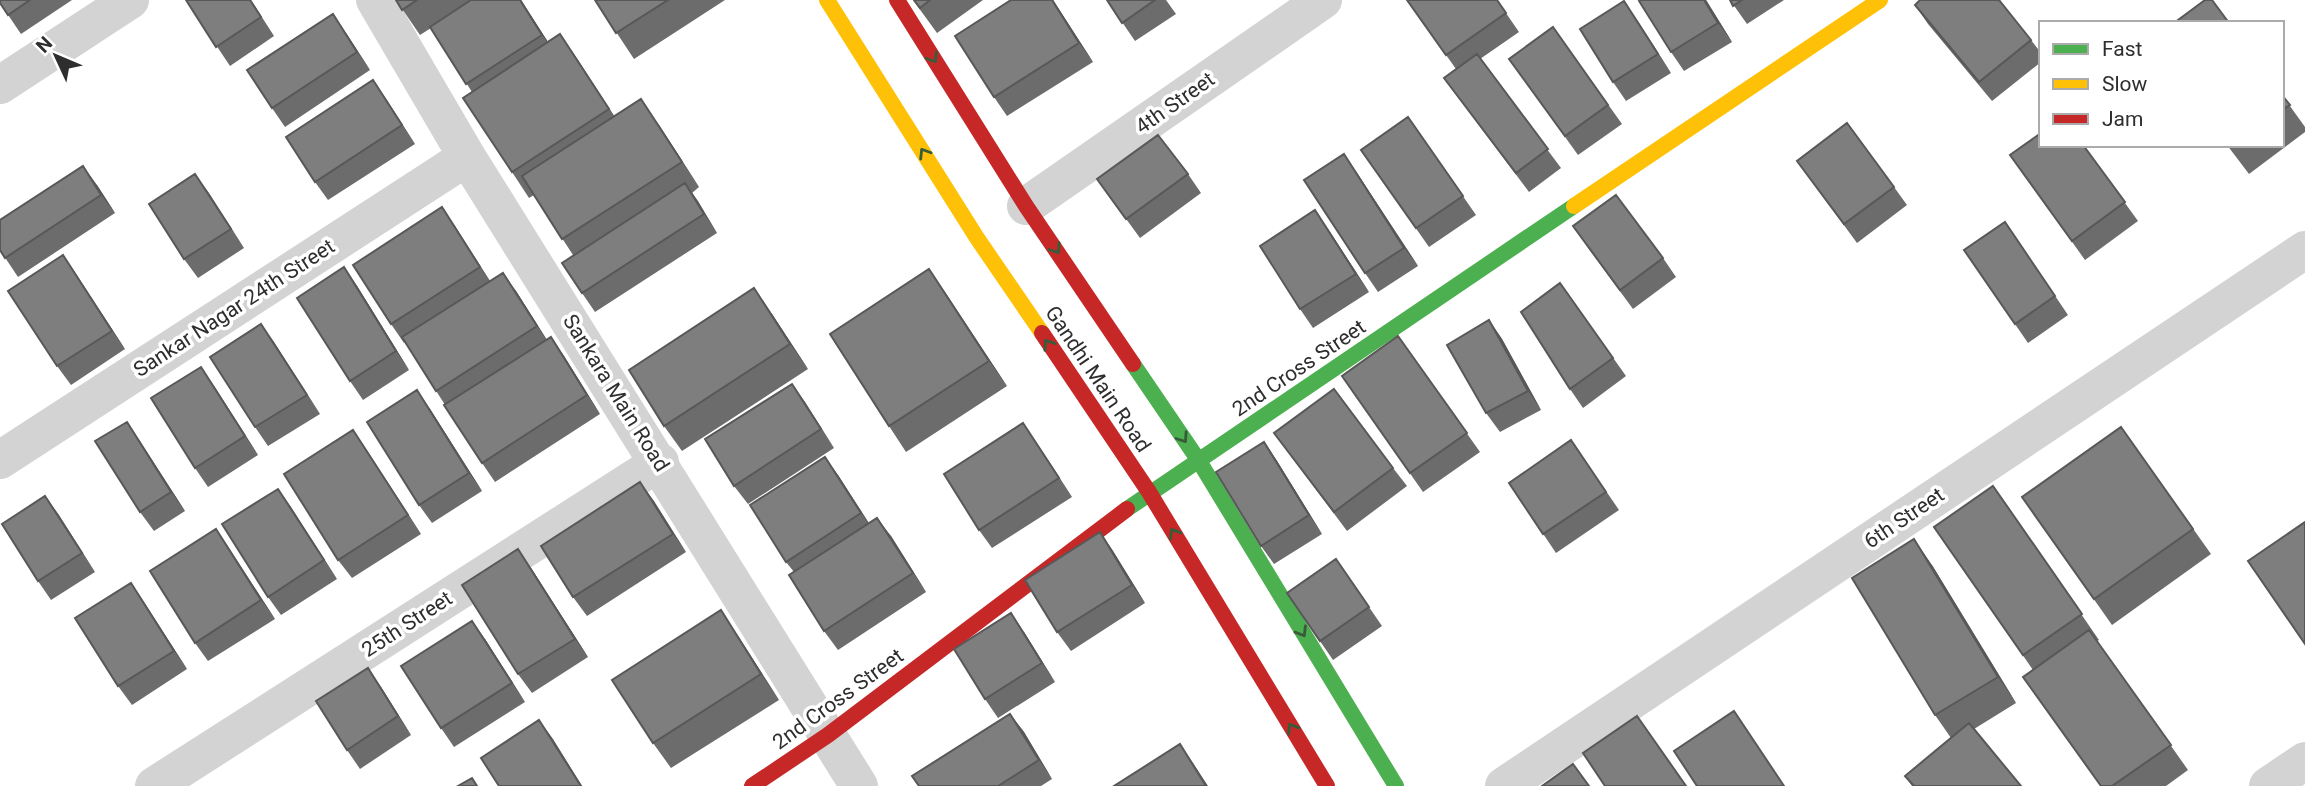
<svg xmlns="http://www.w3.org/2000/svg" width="2305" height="786" font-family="Roboto,sans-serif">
<rect width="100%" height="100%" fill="#fff"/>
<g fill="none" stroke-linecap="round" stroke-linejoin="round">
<path stroke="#d3d3d3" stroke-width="38" d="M375,0l92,157 392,629
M0,85l130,-85
M1026,206l297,-206
M0,460l467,-303
M154,786l506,-324
M1504,786l801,-536
M2268,786l37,-25"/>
<path stroke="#4caf50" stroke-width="16" d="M1133,364l66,97 197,325
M1127,509l447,-303"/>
<path stroke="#ffc107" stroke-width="16" d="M827,0l150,238 65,95
M1574,206l306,-206"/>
<path stroke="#c62828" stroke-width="16" d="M897,0l129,206 107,158
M1042,333l107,159 178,294
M752,786l76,-51 299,-226"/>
</g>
<path fill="#6c6c6c" d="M0,0h72l-51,34 -21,-31z
M186,0h65l23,36 -44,30z
M396,0h125l27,42 12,-8 55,83 44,8 40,62 -7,6 25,40 -122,79 -13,-19 -9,-38 -39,-60 -5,3 -17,-26 -40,-80 -41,-64 -11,7z
M595,0h130l-91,59z
M913,0h70l-46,33z
M1011,0h42l40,62 -86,54 -13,-19z
M1107,0h59l10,14 -41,27z
M1407,0h90l22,32 -39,27 81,109 -32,24 -85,-114 12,-9z
M1641,0h65l26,42 -48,29 -13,-19z
M1730,0h54l-37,24z
M1915,5l116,35 10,13v9l-49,39 -64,-77z
M1637,20l34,53 -45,28 -13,-19z
M1553,27l69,97 -44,31 -69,-96z
M346,33l24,37 -85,57 -13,-19z
M2282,95l23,32v5l-56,42 -22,-29h55z
M386,99l29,45 -87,56 -13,-18z
M1408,117l68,98 -47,32 -68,-97z
M2083,145l55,76 -53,39 -75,-105z
M1797,161l97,26 13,18 -50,38z
M1357,173l61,93 -40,26 -13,-19z
M195,174l49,74 -46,30 -14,-19z
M1188,174l13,19 -61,45 -43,-59z
M97,185l18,28 -97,64 -18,-27z
M442,207l48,74 26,10 31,49 4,-3 13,19 36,58 -105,68 -13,-19 -77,-121 -1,1 -13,-19z
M2005,222l63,93 -40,28 -64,-93z
M1328,229l41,63 -56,36 -13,-19z
M1586,245l77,13 13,19 -43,32z
M63,255l62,94 -54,36 -14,-19z
M344,267l13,19 52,84 -46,30 -13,-19z
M929,269l78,117 -101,66 -17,-26z
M1560,283l66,93 -43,32 -13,-19z
M772,314l36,55 -126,82 -18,-25z
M1489,320l13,19 39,71 -41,22 -14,-19z
M261,324l59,90 -52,32 -13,-19z
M1398,336l82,116 -57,40 -81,-116z
M792,384l42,64 -86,56 -14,-18z
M214,386l44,69 -50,32 -13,-19z
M430,409l52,82 -50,32 -13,-18z
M127,422l58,89 -31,20 -14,-19z
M2121,427l90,127 -99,71 -90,-128z
M353,430l68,104 -69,44 -14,-18z
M1274,433l119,35 14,18 -60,45z
M1571,440l48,70 -63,43 -47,-70z
M1036,442l36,55 -80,51 -13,-18z
M1264,442l13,19 45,73 -48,30 -13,-18z
M838,475l31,48 22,13 35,56 -88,58 -14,-19 -30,-59 -8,-10z
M640,482l46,70 -99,64 -14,-19z
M1993,486l106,154 -2,1 91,129 -22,16h-65l-68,-116 -99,-143z
M278,489l59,90 -56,36 -13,-18z
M45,496l50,76 -44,28 -13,-19z
M216,529l59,90 -67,42 -13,-18z
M1100,532l13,19 32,52 -74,48 -14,-19z
M1336,559l46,67 -49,34 -46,-67z
M1932,565l84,138 -42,26 47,57h-109l-7,-10 46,-38 -16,-23z
M531,568l57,89 -56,36 -14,-19z
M131,583l56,86 -55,36 -14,-19z
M1024,632l31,50 -57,36 -13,-19z
M738,636l41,64 -108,68 -18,-25z
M485,639l40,63 -71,45 -13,-19z
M381,687l30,48 -51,34 -13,-19z
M1010,714l14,18 28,47 -11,7h-122z"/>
<path fill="#585858" d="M520,0h1l34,53 -13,-18z
M1052,0h1l40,62 -14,-19z
M1704,0h2l26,42 -14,-19z
M1624,1l13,19 34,53 -13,-19z
M333,14l13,19 24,37 -13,-18z
M560,34l18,26 48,75 -17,-26z
M373,80l13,19 29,45 -13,-19z
M641,99l18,26 40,62 -17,-25z
M1344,154l13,19 61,93 -14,-18z
M83,166l14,19 18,28 -14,-18z
M195,174l14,19 35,55 -13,-19z
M685,183l13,18 19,32 -13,-19z
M442,207l13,19 38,60 -13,-19z
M1315,210l13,19 41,63 -13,-18z
M63,255l13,19 49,75 -13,-18z
M344,267l13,19 52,84 -13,-19z
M929,269l18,26 60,91 -18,-25z
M503,273l13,18 34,54 -13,-19z
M754,288l18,26 36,55 -18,-25z
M1489,320l13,19 39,71 -13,-19z
M261,324l13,18 46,72 -13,-19z
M551,337l13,19 36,58 -13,-19z
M201,367l13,19 44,69 -13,-19z
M792,384l13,18 29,46 -13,-19z
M417,390l13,19 52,82 -13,-18z
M127,422l13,19 45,70 -14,-19z
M1023,423l13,19 36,55 -13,-19z
M353,430l13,19 55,85 -13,-19z
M1264,442l13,19 45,73 -13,-19z
M825,457l13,18 36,57 -13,-19z
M640,482l14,19 32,51 -13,-18z
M278,489l13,18 46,72 -13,-19z
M45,496l14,19 36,57 -13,-19z
M877,518l14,18 35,56 -13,-19z
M216,529l13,19 46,71 -14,-19z
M1100,532l13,19 32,52 -13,-18z
M1914,539l18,26 84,138 -18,-26z
M518,549l13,19 57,89 -13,-18z
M131,583l13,19 43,67 -13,-18z
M721,610l17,26 41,64 -18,-26z
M1011,613l13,19 31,50 -13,-19z
M472,621l13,18 40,63 -13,-19z
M368,668l13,19 30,48 -13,-19z
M1010,714l14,18 28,47 -13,-19z
M539,720l14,19 29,47h-1z
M1180,744l13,19 15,23h-2z"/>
<path fill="#7e7e7e" stroke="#585858" stroke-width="2" d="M0,0h30l-22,15 -8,-12z
M186,0h64l11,17 -45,30z
M396,0h21l-15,10z
M471,0h49l22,35 -76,49 -36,-57z
M595,0h73l-52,33z
M914,0h16l-10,8z
M1011,0h41l27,43 -85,54 -39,-61z
M1107,0h48l-33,23z
M1407,0h90l9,13 -60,42z
M1641,0h63l14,23 -47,29 -32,-51z
M1730,0h12l-9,6z
M1920,0h79l32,40 -52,42 -64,-77z
M2205,0h7l17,23h-55z
M1624,1l34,53 -45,28 -33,-53z
M333,14l24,38 -85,56 -25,-38z
M1553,27l55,78 -43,31 -56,-77z
M560,34l49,75 -97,63 -49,-74z
M1477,54l71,95 -32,24 -72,-95z
M373,80l29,45 -87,57 -29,-45z
M2282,95l8,10 -8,5z
M641,99l41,63 -120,77 -40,-63z
M1408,117l55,79 -47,32 -55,-78z
M1847,123l47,64 -50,37 -47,-63z
M2041,133v12h42l42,57 -53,39 -62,-86z
M1158,135l30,39 -62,45 -29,-40z
M1344,154l60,94 -39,25 -61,-93z
M83,166l18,29 -96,63 -5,-8v-30z
M195,174l36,55 -47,30 -35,-55z
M685,183l19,31 -122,79 -20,-30z
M1616,195l47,63 -43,32 -47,-64z
M442,207l38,60 -89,57 -38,-59z
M1315,210l41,64 -56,35 -40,-63z
M2005,222l50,74 -40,28 -51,-74z
M63,255l49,76 -55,35 -49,-75z
M344,267l52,84 -46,30 -53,-83z
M929,269l60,92 -100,65 -59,-92z
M503,273l34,53 -101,65 -34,-54z
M1560,283l53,75 -43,31 -49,-77z
M754,288l36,56 -126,82 -35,-56z
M1489,320l39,71 -42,22 -39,-68z
M261,324l46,71 -52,32 -45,-70z
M1398,336l69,97 -57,40 -68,-97z
M551,337l36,58 -105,68 -38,-58z
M201,367l44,69 -50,32 -44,-70z
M792,384l29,45 -87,57 -29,-47z
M1334,389l59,79 -59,44 -60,-79z
M417,390l52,83 -50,32 -52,-83z
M127,422l44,70 -31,20 -45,-71z
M1023,423l36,55 -80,52 -35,-56z
M2121,427l72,102 -99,70 -72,-102z
M353,430l55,85 -70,45 -54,-86z
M1571,440l35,52 -63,42 -34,-51z
M1264,442l45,73 -48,31 -45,-74z
M825,457l36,56 -75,49 -36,-57z
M640,482l33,52 -100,63 -32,-51z
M1993,486l89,128 -59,41 -89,-128z
M278,489l46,71 -56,37 -46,-73z
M45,496l37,57 -44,28 -36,-57z
M877,518l36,55 -89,58 -35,-56z
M2305,522v122l-57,-83z
M216,529l45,71 -66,43 -45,-72z
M1100,532l32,53 -75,47 -32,-52z
M1914,539l84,138 -63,38 -83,-137z
M518,549l57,90 -57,35 -56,-89z
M1336,559l33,48 -49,34 -33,-48z
M131,583l43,68 -56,35 -43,-68z
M721,610l40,64 -108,69 -41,-63z
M1011,613l31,50 -57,36 -31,-50z
M472,621l40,62 -71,45 -40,-62z
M2089,630l82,115 -59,41h-11l-78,-109z
M368,668l30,48 -51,34 -31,-49z
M1734,711l50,75h-87l-23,-35z
M1010,714l29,46 -41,26h-79l-7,-10z
M1637,716l49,70h-81l-22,-33z
M539,720l42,66h-82l-18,-28z
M1969,723l52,63h-107l-9,-10z
M1180,744l26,42h-92z
M1573,764l16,22h-47z
M472,778l5,8h-19z"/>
<defs><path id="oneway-chevron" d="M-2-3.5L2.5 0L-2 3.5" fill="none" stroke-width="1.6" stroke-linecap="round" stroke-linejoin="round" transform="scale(1.75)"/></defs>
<g stroke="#385b3a">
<use href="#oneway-chevron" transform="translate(933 58) rotate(58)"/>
<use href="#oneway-chevron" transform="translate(924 153) rotate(-122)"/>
<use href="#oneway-chevron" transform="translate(1056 249) rotate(56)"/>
<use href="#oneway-chevron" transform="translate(1048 344) rotate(-124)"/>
<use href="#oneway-chevron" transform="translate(1183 438) rotate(56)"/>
<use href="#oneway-chevron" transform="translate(1174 533) rotate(-121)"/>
<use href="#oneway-chevron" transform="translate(1302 632) rotate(59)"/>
<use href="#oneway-chevron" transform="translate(1292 728) rotate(-121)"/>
</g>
<g text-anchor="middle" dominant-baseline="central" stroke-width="7" stroke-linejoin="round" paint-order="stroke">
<g font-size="21" fill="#2e2e2e" stroke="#fff">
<text transform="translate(1175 103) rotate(-35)">4th Street</text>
<text transform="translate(234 308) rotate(-33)">Sankar Nagar 24th Street</text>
<text transform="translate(1299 368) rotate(-34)">2nd Cross Street</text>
<text transform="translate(1098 379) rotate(56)">Gandhi Main Road</text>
<text transform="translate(616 393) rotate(58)">Sankara Main Road</text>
<text transform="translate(1904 518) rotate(-34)">6th Street</text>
<text transform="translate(407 624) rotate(-33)">25th Street</text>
<text transform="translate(838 699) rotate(-36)">2nd Cross Street</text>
</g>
</g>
<rect x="2039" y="21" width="245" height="126" fill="#ffffff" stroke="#ababab" stroke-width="2"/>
<rect x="2053" y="44" width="35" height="10" fill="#4caf50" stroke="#ababab" stroke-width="2"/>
<text x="2102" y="56" font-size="21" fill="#2e2e2e">Fast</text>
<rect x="2053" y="79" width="35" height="10" fill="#ffc107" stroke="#ababab" stroke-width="2"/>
<text x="2102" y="91" font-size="21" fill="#2e2e2e">Slow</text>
<rect x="2053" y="114" width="35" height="10" fill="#c62828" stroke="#ababab" stroke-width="2"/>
<text x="2102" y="126" font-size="21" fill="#2e2e2e">Jam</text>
<g transform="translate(56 56) rotate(314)" stroke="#ffffff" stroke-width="5" paint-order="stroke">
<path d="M0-5L12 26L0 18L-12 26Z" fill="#2e2e2e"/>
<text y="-10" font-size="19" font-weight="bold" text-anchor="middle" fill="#2e2e2e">N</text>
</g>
</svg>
